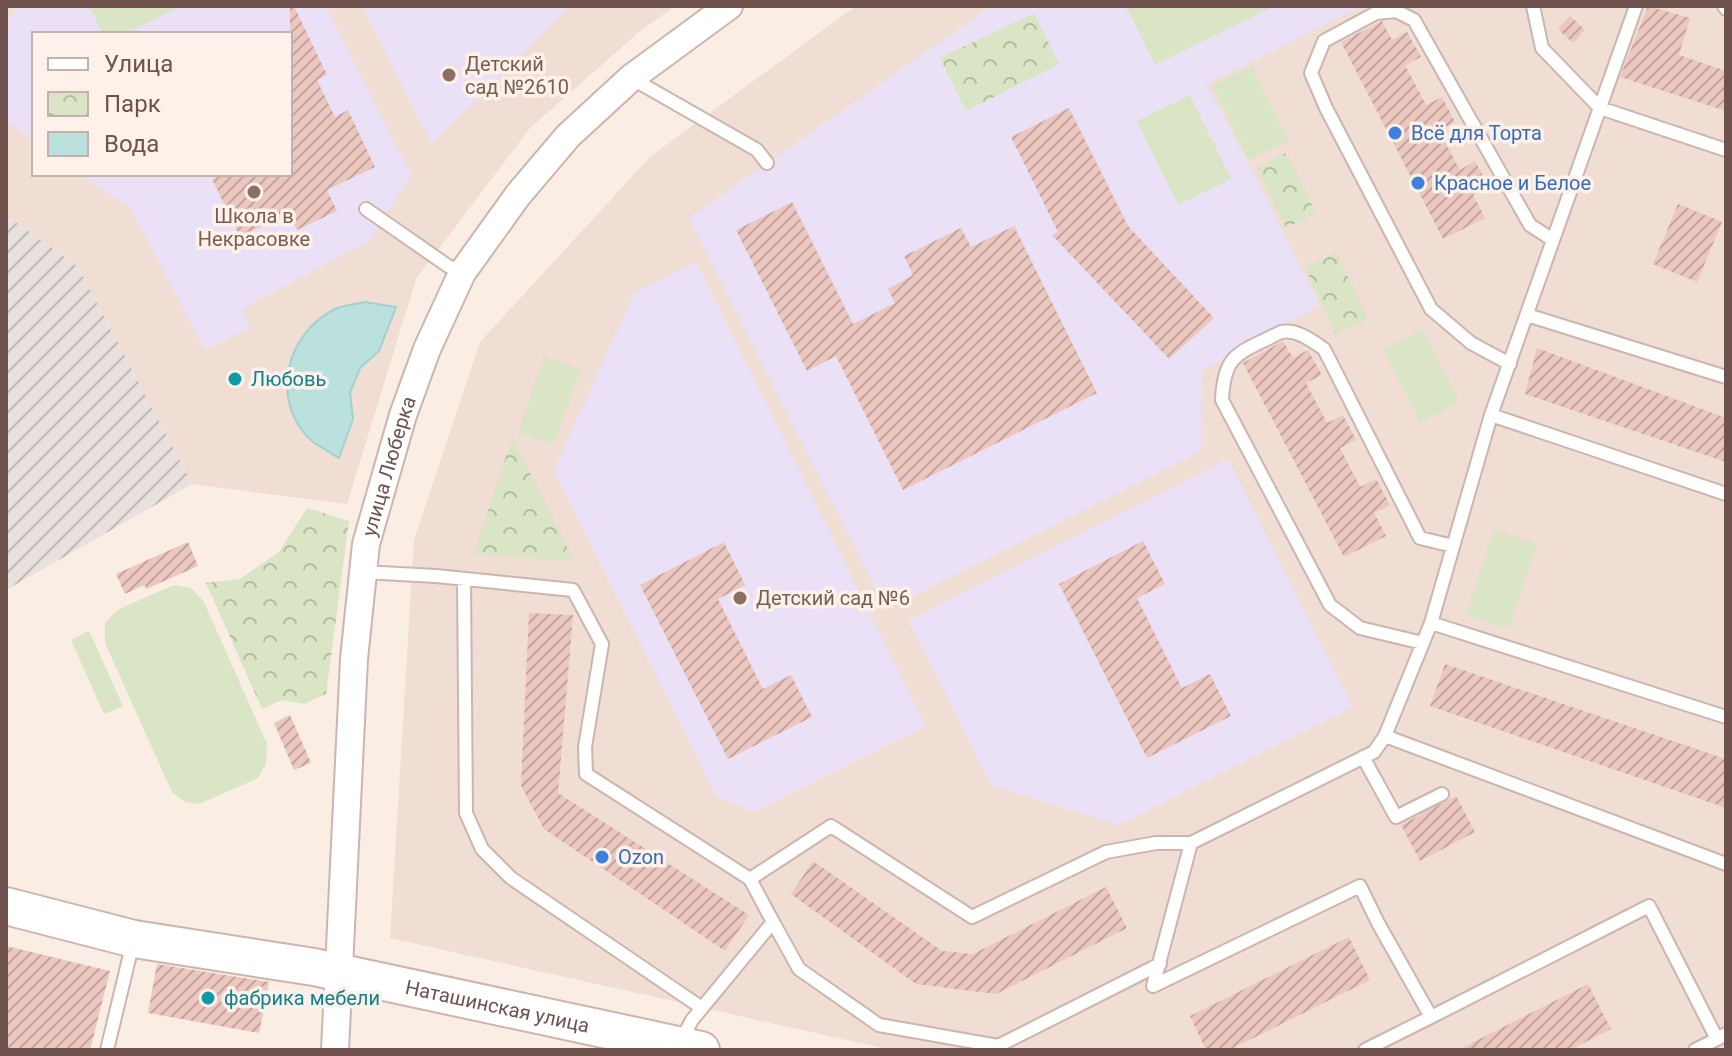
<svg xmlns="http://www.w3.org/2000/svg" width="1732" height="1056" font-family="Roboto,sans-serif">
<defs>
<pattern id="industrial-furrows" width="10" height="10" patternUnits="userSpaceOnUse" patternTransform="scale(2)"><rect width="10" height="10" fill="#e9e1de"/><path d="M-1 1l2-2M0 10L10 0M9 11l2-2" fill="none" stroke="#c1b9b6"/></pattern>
<pattern id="park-crowns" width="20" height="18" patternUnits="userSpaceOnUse" patternTransform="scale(2)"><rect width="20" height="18" fill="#d9e5c4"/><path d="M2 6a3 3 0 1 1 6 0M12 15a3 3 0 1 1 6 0" fill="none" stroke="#b4bca1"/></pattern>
<pattern id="building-hatch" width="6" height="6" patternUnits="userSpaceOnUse" patternTransform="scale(2)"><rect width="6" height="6" fill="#ecc7bf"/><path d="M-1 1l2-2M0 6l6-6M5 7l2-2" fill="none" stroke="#c3a49d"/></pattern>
</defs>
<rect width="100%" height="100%" fill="#f9ede4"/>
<path fill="#f0ddd4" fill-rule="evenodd" d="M6,6h669l-35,25 -110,97 -114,151 -69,225 -155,-20 -114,-217 -72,-52zM34,34h256v140h-256z
M856,6h870v1044h-834l-502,-112 24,-398 66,-198 171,-186z"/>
<path fill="url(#industrial-furrows)" d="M6,215l72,52 114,217 -186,106z"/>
<path fill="#eae1f6" d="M16,6h310l85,169 -40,65 -129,69 8,18 -45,24 -73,-141 -51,-36h209v-140h-256v107l-28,-20v-95z
M362,6h209l-139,138z
M992,6h370l-156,79 45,82 69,139 -118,65 -1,80 -315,159 -197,-392z
M696,262l230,464 -172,86 -38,-15 -162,-327 80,-177z
M1228,459l125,248 -234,118 -128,-39 -83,-165z"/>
<path fill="url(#park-crowns)" d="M1034,13l25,51 -93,47 -26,-53z
M1286,153l30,60 -30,15 -29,-60z
M1336,252l32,67 -32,15 -31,-66z
M512,438l62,123 -100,-7z
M307,508l42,13 -23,173 -22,10 -22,-4 -20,9 -56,-126 34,-4 39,-27z"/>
<path fill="#d9e5c4" d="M89,6h92l-56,28h-22z
M1126,6h148l-119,59z
M1252,66l37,74 -40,20 -37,-74z
M1190,95l41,84 -53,26 -41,-84z
M1422,330l37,73 -39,19 -37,-73z
M544,357l36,12 -26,75 -36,-12z
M1494,530l43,14 -28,84 -43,-13z
M174,585l17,3 13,14 63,142 -1,20 -8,14 -59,26 -14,-2 -13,-10 -67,-149v-20l12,-13z
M89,631l34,75 -19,8 -33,-74z"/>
<path fill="#bbe1de" stroke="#a2d1ce" stroke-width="2" d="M365,302l31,5 -17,44 -19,17 -10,24 3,27 -14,39c-9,-6 -19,-11 -27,-17 -43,-39 -27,-107 23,-132 8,-4 21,-5 30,-7z"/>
<path fill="url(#building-hatch)" d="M290,6h4l33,69 -10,5 18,37 13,-7 27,57 -48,23 10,21 -40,19 -8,-17 -49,24 -28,-58 10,-5h68z
M1648,6l42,12 -11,37 47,16v40l-106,-34z
M1570,16l15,14 -12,13 -15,-14z
M1382,21l10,19 15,-8 14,25 -16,8 21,40 16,-8 13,25 -16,9 21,39 15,-9 14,26 -16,8 12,23 -42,21 -102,-197z
M1069,108l59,118 86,92 -45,41 -117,-124 6,-3 -47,-95z
M792,202l61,122 42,-21 -7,-14 25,-14 -9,-19 57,-28 10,19 43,-21 83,167 -194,97 -67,-134 -29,15 -71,-141z
M1678,204l44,18 -25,60 -44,-18z
M1283,341l10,17 15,-8 14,25 -16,8 21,40 16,-8 13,25 -16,8 20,39 16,-8 14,26 -16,8 12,23 -42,21 -101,-194z
M1537,348l189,70v44l-201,-68z
M1143,541l22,43 -28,14 45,90 28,-14 21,42 -84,42 -88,-174z
M188,542l10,24 -52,23 -1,-4 -20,9 -9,-20z
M724,542l21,43 -27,14 45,90 28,-14 21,42 -84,42 -88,-174z
M529,613l44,2 -15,178 191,122 -24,36 -181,-122 -23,-43z
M1445,664l281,95v49l-296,-102z
M290,715l21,48 -17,7 -20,-47z
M1456,796l19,36 -55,29 -19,-36z
M813,861l129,90 31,3 133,-67 21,41 -131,66 -80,-10 -125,-90z
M1349,937l21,43 -141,70h-23l-16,-34z
M6,946l104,25 -20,79h-84z
M157,964l112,18 -10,51 -111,-20z
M1588,984l23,45 -41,21h-112z"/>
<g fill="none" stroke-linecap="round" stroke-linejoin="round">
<g stroke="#ccb5af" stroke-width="16">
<path id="lane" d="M1533,6l9,42 58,60 126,42
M1724,6l2,3
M631,78l126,72 10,13
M366,209l82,57 14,7
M1527,315l199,62
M1510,364l-39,-21 -40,-34 -105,-201 -15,-35 13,-32 52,-28 20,-2 18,9 116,205 23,15
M1491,415l235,79
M363,572l73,4 137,14 29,54 -17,103 1,27 164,105
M464,580l2,233 16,36 29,29 191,130
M1431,623l295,94
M1423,643l-63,-15 -30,-23 -108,-205c2,-49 19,-47 59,-68 16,-3 30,8 43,17l96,189 33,8
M1385,736l341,128
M1363,757l33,60 46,-23
M1191,843l183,-91 11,-16 46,-113 60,-208 145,-409
M773,922l26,47 80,56 119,21 162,-82
M681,1041l11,-21 81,-98 -23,-43 81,-53 141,91 134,-65 50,-9h35l-38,143 207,-100 18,37 53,94 218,-111 68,133 9,-5
M107,1050l26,-108
M1365,1050l66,-33
M1695,1050l22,-11"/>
</g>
<g stroke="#ccb5af" stroke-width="30">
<g id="street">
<path id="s1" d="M335,1050l19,-391 12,-115 37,-129 24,-66 35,-76 56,-78 50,-59 63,-58 98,-72"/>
</g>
</g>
<g stroke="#ceb4ad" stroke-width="40">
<g id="secondary">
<path id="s2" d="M6,906l128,33 180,28 387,83"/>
</g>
</g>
<use href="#lane" stroke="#fff" stroke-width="12"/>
<use href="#street" stroke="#fff" stroke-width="26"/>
<use href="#secondary" stroke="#fff" stroke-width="36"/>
</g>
<g fill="#8d6e63" stroke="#fdf1ea" stroke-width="3">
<circle cx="449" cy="75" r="8"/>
<circle cx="254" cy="192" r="8"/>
<circle cx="740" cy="598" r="8"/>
</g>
<g fill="#3f7fe0" stroke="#fdf1ea" stroke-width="3">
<circle cx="1395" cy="133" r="8"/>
<circle cx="1418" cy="183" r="8"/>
<circle cx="602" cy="857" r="8"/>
</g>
<g fill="#0f9aa8" stroke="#fdf1ea" stroke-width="3">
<circle cx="235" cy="379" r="8"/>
<circle cx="208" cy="998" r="8"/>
</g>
<g text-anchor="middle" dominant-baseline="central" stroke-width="7" stroke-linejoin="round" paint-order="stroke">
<g font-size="20" fill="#785e54" stroke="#fdf1ea" text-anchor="start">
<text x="465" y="64">Детский<tspan x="465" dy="23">сад №2610</tspan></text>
<text x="254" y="216" text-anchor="middle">Школа в<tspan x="254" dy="23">Некрасовке</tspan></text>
<text x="756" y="598">Детский сад №6</text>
</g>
<g font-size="20" fill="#366cbe" stroke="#fdf1ea" text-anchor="start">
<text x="1411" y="133">Всё для Торта</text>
<text x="1434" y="183">Красное и Белое</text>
<text x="618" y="857">Ozon</text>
</g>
<g font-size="20" fill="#0d838f" stroke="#fdf1ea" text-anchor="start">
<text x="251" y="379">Любовь</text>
<text x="224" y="998">фабрика мебели</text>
</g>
<g font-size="20" fill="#6f514d" stroke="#fdf1ea">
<text stroke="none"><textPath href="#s1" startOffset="588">улица Люберка</textPath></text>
<text stroke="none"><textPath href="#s2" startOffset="502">Наташинская улица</textPath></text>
</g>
</g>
<rect width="1732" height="1056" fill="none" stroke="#6f514d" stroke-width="16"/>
<rect x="32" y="32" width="260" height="144" fill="#fdf1ea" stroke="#c4b1ab" stroke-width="2"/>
<rect x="48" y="58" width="40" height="12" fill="#ffffff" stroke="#c4b1ab" stroke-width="2"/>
<text x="104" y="72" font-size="24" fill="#6f514d">Улица</text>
<rect x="48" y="92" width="40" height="24" fill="url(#park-crowns)" stroke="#c4b1ab" stroke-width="2"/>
<text x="104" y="112" font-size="24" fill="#6f514d">Парк</text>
<rect x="48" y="132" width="40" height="24" fill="#bbe1de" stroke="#c4b1ab" stroke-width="2"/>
<text x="104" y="152" font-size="24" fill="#6f514d">Вода</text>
</svg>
